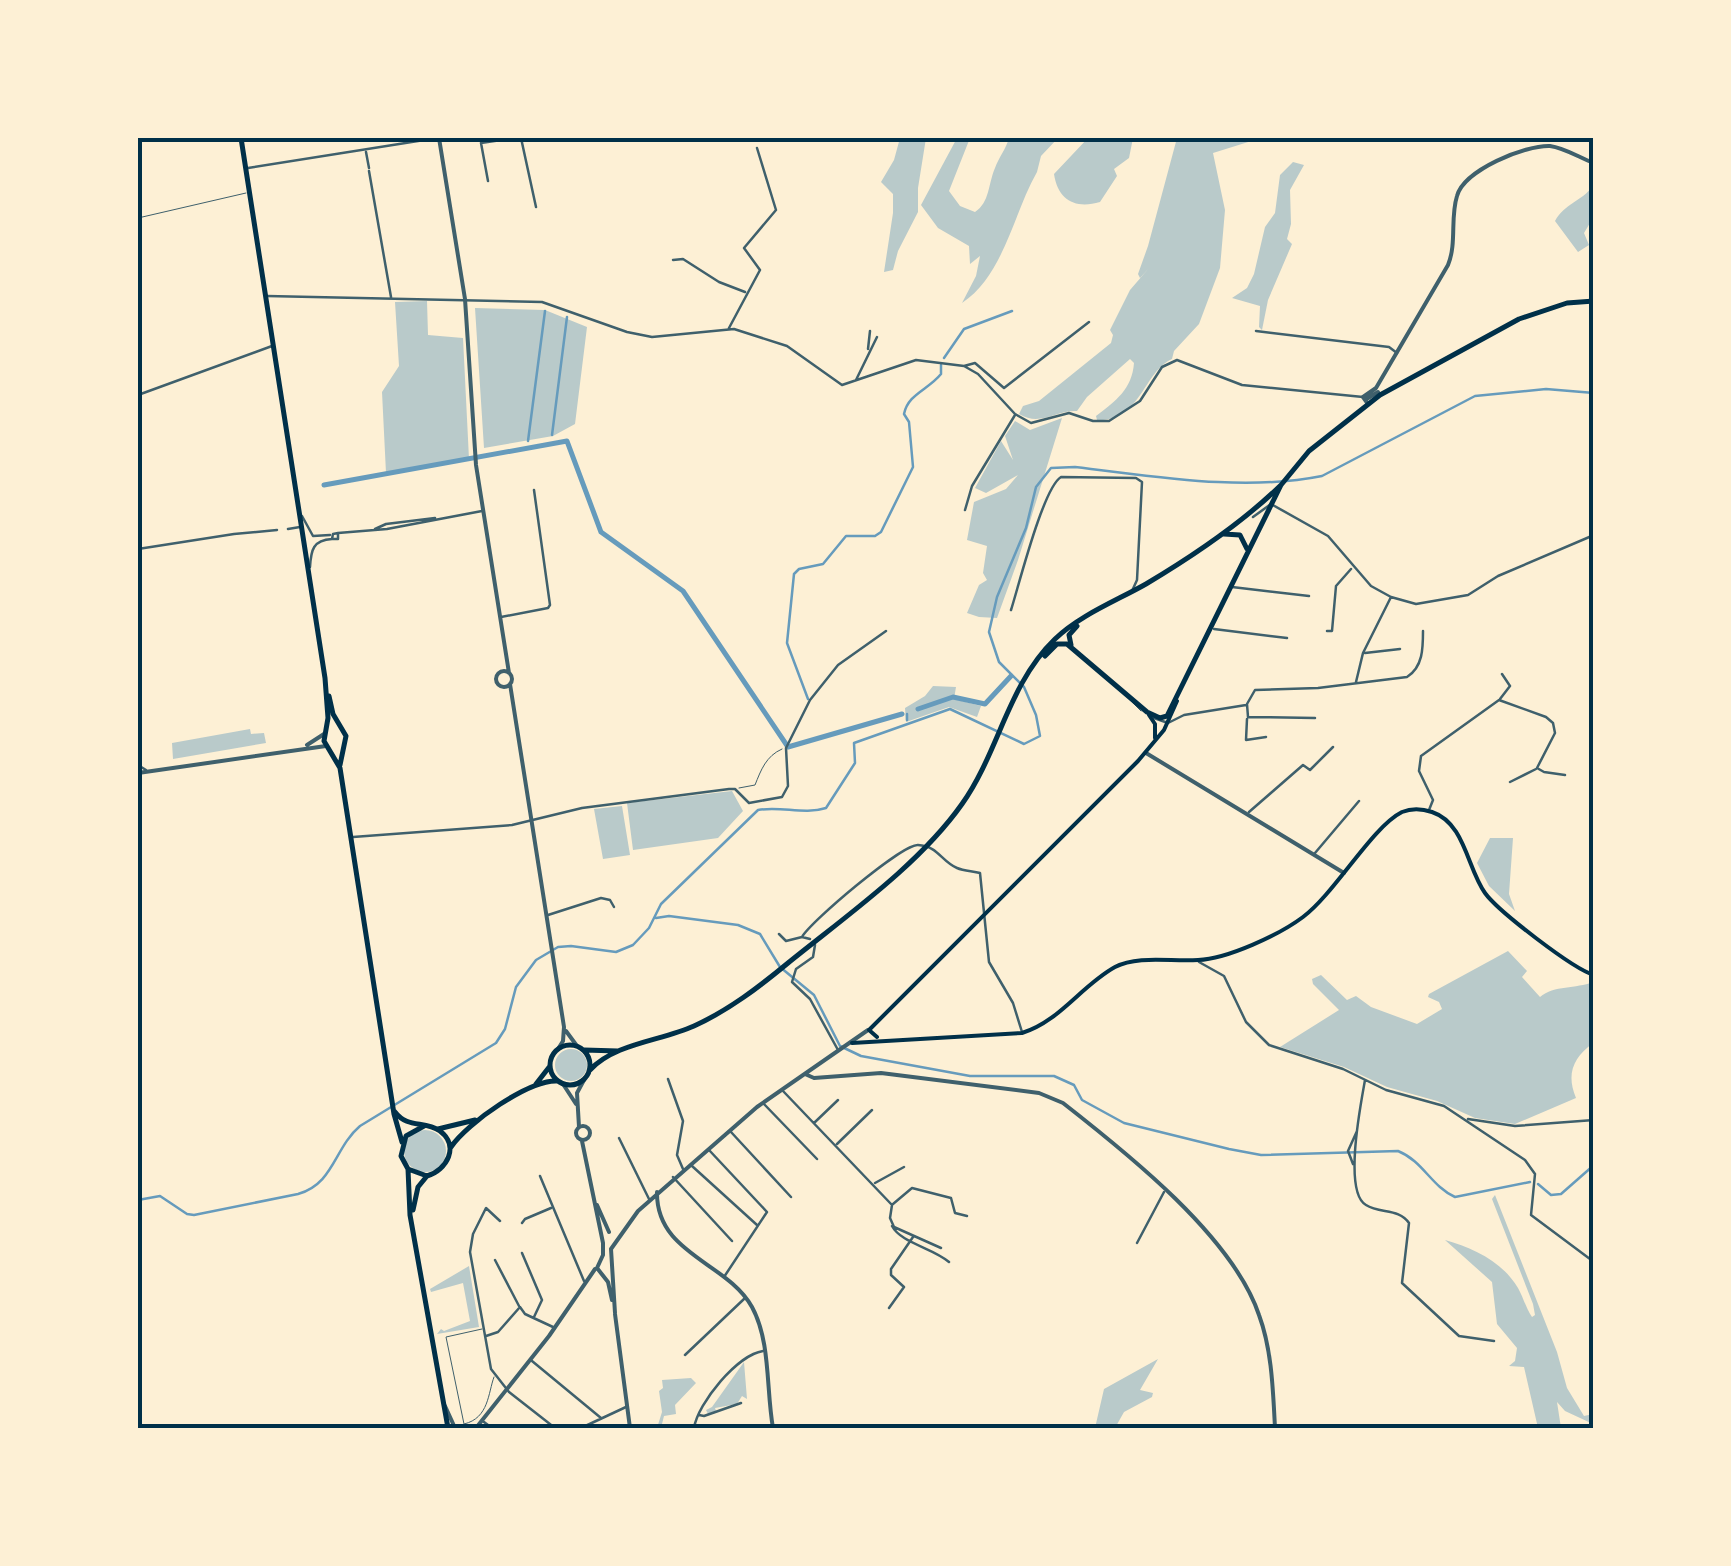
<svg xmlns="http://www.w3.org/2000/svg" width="1731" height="1566" font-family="Overpass,sans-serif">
<rect width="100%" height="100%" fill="#fdf0d5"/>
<path fill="#b9caca" d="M900,138h26l-8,50v24l-20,39 -5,19 -9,2 9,-59v-19l-12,-12 13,-22z
M957,138h13l-21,53 11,15 15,6c15,-10 13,-28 20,-44 4,-11 11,-19 14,-30h49l-17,18 -4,16c-24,42 -33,103 -75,131l14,-27 4,-20 -10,8 -1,-18 -31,-18 -17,-23z
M1088,138h45l-4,20 -15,11 3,7 -17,26c-24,7 -42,-1 -46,-28z
M1177,138h84l-48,15 12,57 -5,58 -21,56 -25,27 -2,8c-29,13 -31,63 -75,61l-1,-4c20,-15 36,-27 38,-53l-4,-4 -43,38 -10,14c-22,-1 -36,16 -58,3l4,-8 16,-5 72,-58 2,-8 -3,-5 20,-40 19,-22 -9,10 -2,-4 10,-28z
M1293,162l11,3 -14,25 1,34 -4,15 5,5 -24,56 -6,30 -3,-3 1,-21 -28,-8 15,-10 7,-14 11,-47 10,-14 5,-38z
M1593,186v32l-9,15 5,12 -11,7 -23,-31c10,-18 26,-19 38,-35z
M427,301l1,34 35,3 6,121 -83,14 -4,-81 17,-26 -4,-64z
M475,308l70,2 42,17 -12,97 -22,12 -69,12z
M1062,418l-44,142 -21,58 -18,-1 -12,-4 12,-28 8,-5 -4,-7 4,-27 -20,-6 7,-38 32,-13 12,-14 -32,18 -11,-5 26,-47 12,19 -8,-24 10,-15 15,9z
M933,686l23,1 -2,12 27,7 -4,11 -28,-10 -43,15 -1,-14 20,-12z
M250,729l1,5 13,-1 2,10 -93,16 -1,-16z
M732,791l11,20 -25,27 -85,12 -6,-47z
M622,806l8,49 -27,4 -9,-50z
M1490,838h23l-4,56 6,17 -26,-25 -12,-23z
M1508,951l19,20 -5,6 18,20c14,-12 36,-8 53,-15v61c-20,15 -27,31 -17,55l-61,26 -40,-6 -38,-17 -50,-14 -43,-20 -64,-20 59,-37 -26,-26 -1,-5 9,-4 26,25 9,-4 15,11 46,17 25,-15 -3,-7 -11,-5 1,-3z
M555 1065a16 16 0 1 1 32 0a16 16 0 1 1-32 0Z
M404 1151a21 21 0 1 1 42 0a21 21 0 1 1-42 0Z
M1495,1195l62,157 10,36 17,28 9,-2v10l-28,-13 -8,-9 4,26h-23l-14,-61 -15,-1 6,-5 2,-13 -20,-24 -5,-42 -47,-42c28,8 57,21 73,48 5,9 8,20 14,29l3,-2 -2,-11 -41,-105z
M469,1266l10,61 -42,7 4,-5 3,2 26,-10 -7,-38 -32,9 -1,-3z
M1158,1359l-18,31 13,3 -1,4 -28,15 -9,16h-20l9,-39z
M744,1362l3,37 -5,-3 -5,8 -22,4 1,3 -8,3 -2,-4 6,-3z
M691,1378l5,5 -21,22 1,9 -12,2 -3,12h-4l5,-16 -3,-21 4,-3 -1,-8z"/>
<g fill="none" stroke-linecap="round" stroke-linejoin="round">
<path stroke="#669bbc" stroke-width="2.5" d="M944,358l20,-29 48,-18
M552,435l15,-118
M528,441l17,-130
M808,699l-21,-56 7,-69 5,-5 24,-5 23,-28h29l6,-4 32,-65 -4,-45 -5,-8c4,-20 24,-24 37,-40v-9
M907,720v-6
M656,918l13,-2 69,9 22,9 20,33 34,28 26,51 21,10 109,20h84l20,9 8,15 42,23 105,26 32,6 137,-4c25,10 33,35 57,46l75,-15
M1538,1184l13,11 10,-1 33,-29
M138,1200l22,-4 27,18 7,1 104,-21c36,-10 36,-46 62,-68l136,-83 9,-14 11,-42 20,-27 22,-13 13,-1 45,6 17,-7 16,-17 12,-24 97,-94c24,-4 46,5 68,-2l29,-45 -1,-20 96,-34 74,35 16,-8 -4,-21 -12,-28 -25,-25 -10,-30 8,-35 29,-69 10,-41 15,-19 24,-1c79,9 167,25 247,9l153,-80 71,-7 48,4"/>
<path stroke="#669bbc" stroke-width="5" d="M324,485l243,-44 34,91 82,59 105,156 114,-33
M918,709l35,-12 32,7 26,-28"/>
<path stroke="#3f606c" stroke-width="1" d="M138,218l108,-25
M1129,699l12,12
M739,788l16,-3c6,-15 11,-29 27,-36
M482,1329l-36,8 18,87c25,-6 24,-31 30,-47"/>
<path stroke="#3f606c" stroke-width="2.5" d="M521,138l15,69
M366,152l3,16
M248,168l189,-30
M369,171l22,126
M488,181l-7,-38 34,-5
M673,260l10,-1 36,23 26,10
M267,296l275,6 85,30 25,5 82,-8 53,17 55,39 74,-25 48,6 14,8 37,40 16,9 38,-10 24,8h16l31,-20 22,-34 15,-7 65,25 121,12
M729,328l31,-58 -16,-22 32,-38 -19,-62
M1256,331l133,16 8,6
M868,349l2,-18
M964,366l11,-3 29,25 85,-66
M856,380l21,-43
M138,395l134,-49
M965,510l7,-24 43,-71
M302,516l11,20 17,-1
M1253,517l18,-13 57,32 43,50 20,11 25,7 52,-9 30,-19 96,-41
M288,529l12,-2
M375,529l11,-5 49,-6
M338,533l49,-4 95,-18
M138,549l96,-15 43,-4
M310,567c1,-17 3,-27 22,-28l1,-5 5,-1v6h-6
M1232,587l77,9
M1011,610c8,-25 32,-122 50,-133l75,1 6,4 -5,98 -5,11
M501,617l47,-9 2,-3 -16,-115
M1214,629l73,9
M1327,631h5l4,-45 15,-17
M1365,653l35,-4
M1356,682l7,-29 28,-56
M1500,699l10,-13 -8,-12
M1154,718l14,5 16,-8 62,-10
M1315,718l-67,-1 -1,-13 8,-14 63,-2 89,-11c16,-10 16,-29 16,-46
M1247,719l-1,21 20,-3
M138,765l8,5
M1510,782l26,-13
M1429,810l4,-10 -14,-29 2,-15 78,-56 47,17 7,6 2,10 -18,35 7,4 21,3
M1249,812l54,-47 7,5 23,-23
M353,837l159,-12 70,-17 147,-19h6l14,14 33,-6 6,-11 -2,-38 24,-48 28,-35 48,-34
M1315,853l44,-52
M548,915l53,-17 9,2 4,7
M779,934l7,7 16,-4 8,2
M802,937c8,-15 100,-93 116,-92 20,1 23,16 39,23 7,3 16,3 23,5l9,89 24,41 9,29
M815,945l-2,12 -17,12 -4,13 18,17 28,51
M1199,962l25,14 22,46 23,23 74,24 43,21 58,16 81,54 10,14 -4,41 63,47
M668,1079l15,42 -6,34 6,14
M1365,1080c-4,23 -22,112 1,125 14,9 33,3 43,18l-7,60 57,53 35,5
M783,1091l109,114 -2,13 4,9 47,21
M763,1103l54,56
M1468,1119l47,7 79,-6
M814,1123l24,-23
M731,1132l60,65
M619,1138l30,61
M837,1144l35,-34
M709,1150l58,62 -43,65
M1353,1164l-5,-13 9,-20
M692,1166l65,59
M540,1176l44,105
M673,1177l59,64
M875,1183l29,-16
M893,1204l19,-16 39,10 4,15 12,3
M500,1221l-14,-13 -13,26 -3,18 21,117 18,23 46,36
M522,1223l3,-4 26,-11
M892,1226c9,17 41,22 57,36
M1137,1243l27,-51
M522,1253l20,47 -8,17
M495,1260l24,46
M889,1308l15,-21 -13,-12v-6l22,-32
M486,1336l12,-4 22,-25 5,7 28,13
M685,1355l59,-56
M532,1361l69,57
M699,1415l5,1 37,-13
M484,1422l8,6
M581,1428l45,-21
M694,1428c4,-25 43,-73 69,-77"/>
<path stroke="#3f606c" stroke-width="4" d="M439,138l26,161 11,166 33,208
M1365,400l13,-8
M1368,404l-5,-7 13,-9 72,-123c9,-22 2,-47 9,-69 7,-26 68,-51 93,-50 15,2 30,12 44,17
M496 679a8 8 0 1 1 16 0a8 8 0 1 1-16 0Z
M510,684l54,343 -1,14 -5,8
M307,745l17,-11
M1146,753l198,120
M138,773l188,-27
M566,1031l11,15
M805,1074l9,4 67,-5 158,20 24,10c64,50 170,134 196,212 13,35 14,76 16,113
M563,1084l13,20
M576 1133a7 7 0 1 1 14 0a7 7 0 1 1-14 0Z
M579,1127l-2,-34 7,-13
M582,1141l21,102v12l-6,13 11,14 4,18
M657,1192c-1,62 70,70 95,115 19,35 14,83 21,121
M597,1205l12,27
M615,1313l-4,-64 27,-38 119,-104 111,-77
M615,1314l15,114
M445,1406l10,22
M476,1428l73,-92 46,-67"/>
<path stroke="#003049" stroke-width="4" d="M1149,715l6,9v14
M877,1037l-8,-7 269,-269 26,-31 13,-29
M852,1043l170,-10c37,-11 60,-48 93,-66 23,-12 57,-5 83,-7 29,-1 81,-25 105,-43 32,-24 69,-90 99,-105 10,-4 21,-3 30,0 33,11 35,56 53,81 13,18 88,76 109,82"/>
<path stroke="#003049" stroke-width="5" d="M241,138l84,540 3,40 -4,23 16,27 54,346 8,28
M1224,534l16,1 7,14
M1071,645l-2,-10 8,-9
M1045,656l12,-12h10l80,68 13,6 7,-2 114,-231 28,-34 71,-56 139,-76 48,-16 27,-2
M329,696l4,18 13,22 -6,29
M550 1065a20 20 0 1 1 40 0a20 20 0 1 1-40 0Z
M584,1050l34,1
M590,1070c25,-27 71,-29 104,-44 35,-16 65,-39 94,-63 58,-47 131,-98 174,-159 37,-52 46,-120 93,-165 25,-24 61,-38 91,-55 47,-28 96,-61 135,-99
M536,1084l14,-18
M395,1112c13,17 29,8 45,19 20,15 7,39 -13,45l-19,-7 -7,-13 5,-20 18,-10
M438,1129l37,-9
M451,1147c16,-24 79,-68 107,-66
M408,1169l2,46 38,213
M413,1210l5,-23 9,-11"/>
</g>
<rect width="1731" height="1566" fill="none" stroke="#fdf0d5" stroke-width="280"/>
<rect x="140" y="140" width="1451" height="1286" fill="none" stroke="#003049" stroke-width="4"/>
</svg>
